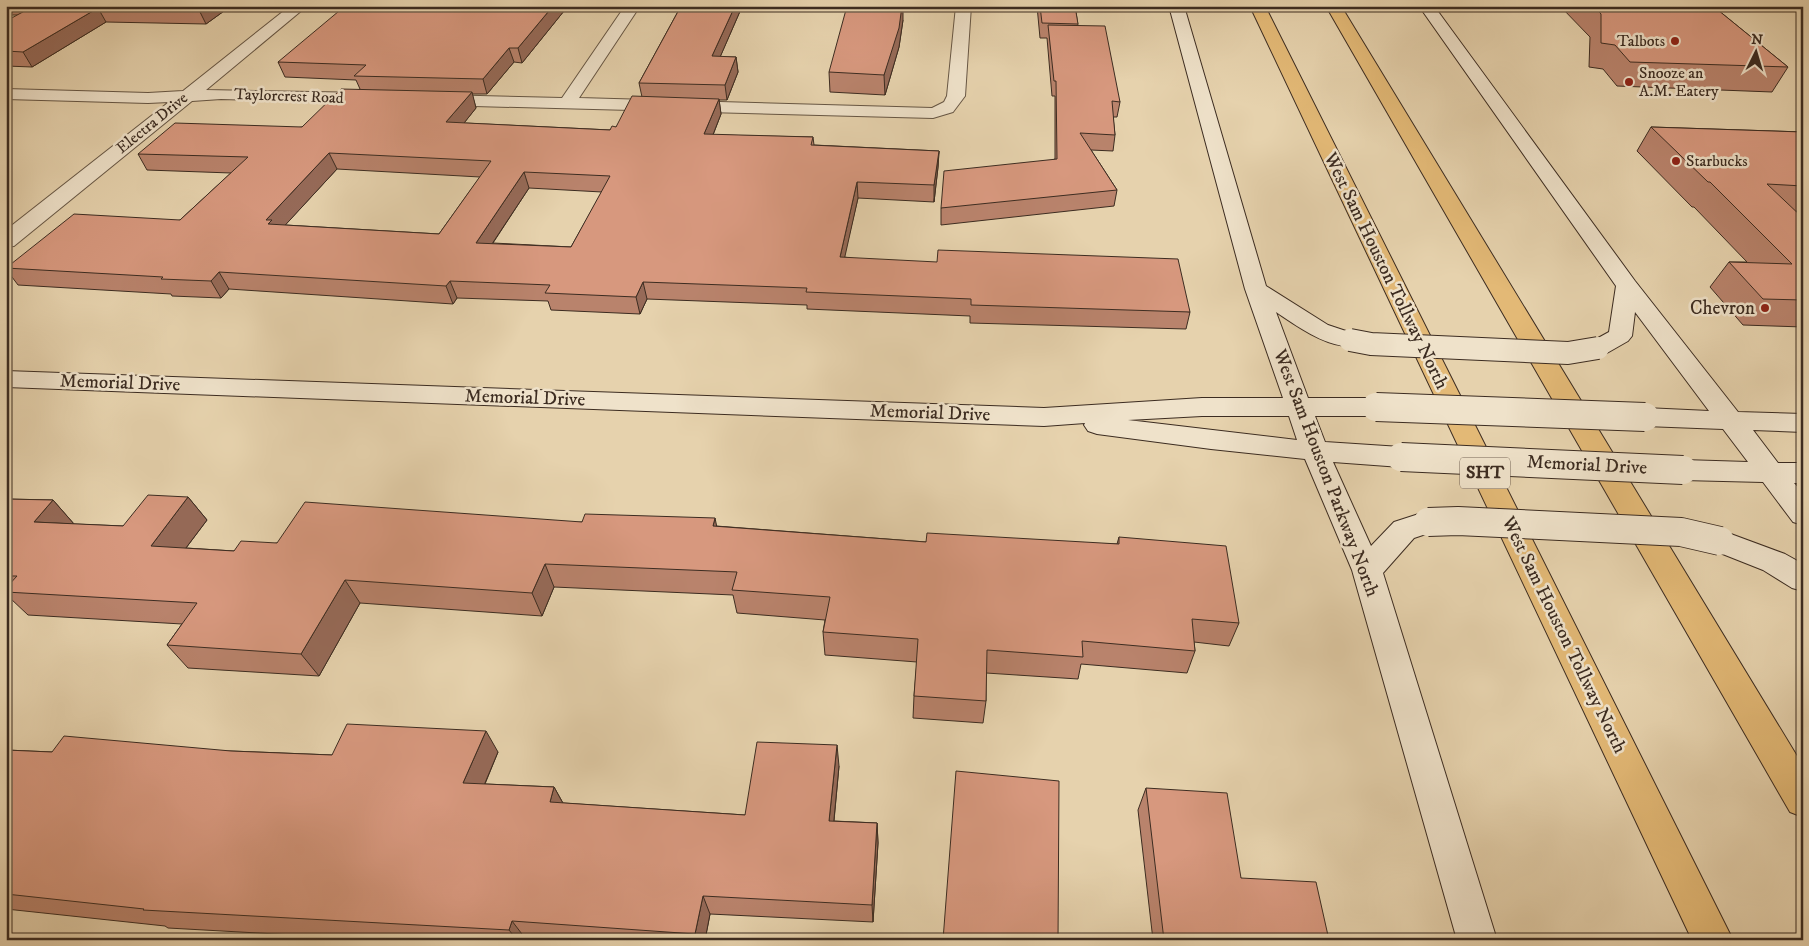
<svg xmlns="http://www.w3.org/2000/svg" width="1809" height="946" font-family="'IM FELL DW Pica',serif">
<rect width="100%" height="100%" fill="#e6d2ad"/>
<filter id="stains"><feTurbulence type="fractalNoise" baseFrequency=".004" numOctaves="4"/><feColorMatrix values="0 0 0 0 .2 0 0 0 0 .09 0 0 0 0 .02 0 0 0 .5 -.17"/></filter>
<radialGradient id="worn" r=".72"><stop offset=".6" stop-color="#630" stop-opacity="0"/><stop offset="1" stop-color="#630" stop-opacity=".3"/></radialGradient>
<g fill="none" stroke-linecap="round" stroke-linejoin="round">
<g stroke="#665644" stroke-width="2">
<path id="minor" d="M290,6h17l-101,84 164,3 6,1 3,4 -3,4 -6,1 -149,-4 -29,2 -178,145 -8,1v-17l163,-128 -21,1 -142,-4v-10l142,4 35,-2z
M625,6h15l-61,92 353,10 12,-6 3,-6 9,-90h15l-6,90 -12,16 -20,6 -495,-13 -6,-1 -3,-4 3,-4 6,-1 124,3z"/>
</g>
<g stroke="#3c2c21" stroke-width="2">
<path id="secondary" d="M1169,6h15l82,280 62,39 30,10 4,5 -4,5c-26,7 -61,-19 -82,-33l32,86h68l9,3 4,6 -4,6 -9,3h-61l10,26 76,5 10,3 4,7 -4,7 -10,3 -68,-5 38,84 23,-24 34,-11 10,3 4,8 -4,8 -24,8 -31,35 114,367h-40l-105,-370 -47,-111 -94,-10 -114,-15 -9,-3 -4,-6 1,-2 -41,3 -1038,-39v-16l1038,37 158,-10h81l-38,-109zM1202,416h87l8,24 -169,-20z
M1419,6h15l201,275 103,131 65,2v18l-50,-2 25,33h25v20h-9l9,10v32l-10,-3 -30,-40 -80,-2 -10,-3 -4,-7 4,-7 10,-3 65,2 -25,-33 -78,-3 -9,-3 -4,-6 4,-6 9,-3 64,3 -74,-99 -3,24 -4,5 -21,12 -9,3 -9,-3 -3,-5 3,-5 20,-11 7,-46z
M1720,530l65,24 18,10v27l-11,-3 -29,-18 -53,-21 -5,-8 5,-8z"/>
</g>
<g stroke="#3c2c21" stroke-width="2">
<path id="motorway" d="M1250,6h15l468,934h-41z
M1326,6h15l462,760v51l-13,-5z"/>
</g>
<use href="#minor" fill="#efe2ca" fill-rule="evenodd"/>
<use href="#secondary" fill="#efe2ca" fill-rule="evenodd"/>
<use href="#motorway" fill="#e3b976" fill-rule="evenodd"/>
<g stroke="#3c2c21" stroke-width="24" stroke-linecap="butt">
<path id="secondary-bridge-far1" d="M1350,340l21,4 197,9 30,-5"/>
</g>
<g stroke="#3c2c21" stroke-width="30" stroke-linecap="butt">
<path id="secondary-bridge" d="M1376,407l269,10
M1401,457l282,13
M1428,522l30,-1 223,11 39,9"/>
</g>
<use href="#secondary-bridge-far1" stroke="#efe2ca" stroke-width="22"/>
<use href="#secondary-bridge" stroke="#efe2ca" stroke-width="28"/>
</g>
<path fill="#b9836c" stroke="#3c2c21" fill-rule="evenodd" d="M6,6h225l-25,18 -100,-2 -74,45 -26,-1v-45l13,-6h-13z
M568,6l-46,57 -8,-1 -27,32h-15l4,14 -12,15 146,7 6,-3 26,-30 -3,-14 42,-77h74l-2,4 -12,-1 -21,48h16l2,15 -11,28h-8l2,14 -8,21 100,2 1,8 125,6 -1,16 -4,35 -76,-4 -14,59 346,55 -4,17 -216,-6v-7l-163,-7v-4l-160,-6 -7,15 -89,-4 -3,-9 -91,-3 -4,6 -224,-15 -8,9 -49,-2 -1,-2 -153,-9 -12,-16v-1l174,-48 51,-47 -84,-3 -9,-16 164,-27 58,-38 -4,-9 -71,-3 -7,-15zM337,169l143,8 -41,57 -154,-9zM529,188l73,4 -31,55 -78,-4z
M1037,6h38l3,19 42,77 -3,15h-4l2,18 -2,16 -22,-1 26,40 -3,16 -173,19v-17l114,-49v-63h-3l-5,-58h-7z
M1560,6h153l75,61 -16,25 -155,-6 -14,-17 -14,-2 1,-30z
M903,20l-4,27 -14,48 -55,-3 -1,-20z
M1651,127l152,5v80l-7,-1 7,7v109l-60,-2 -33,-38 19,-25h18l-53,-55h-2l-55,-56z
M188,497l19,23 -21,28 48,3 43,-8 305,-21 134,4 210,16 191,2 2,-7 120,86 -10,23 -35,-4 1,9 -8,22 -106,-9 -3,15 -92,-6v28l-3,22 -70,-5 1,-22 3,-34 -92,-7 -2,-23 2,-12 -88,-7 -4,-18 -179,-8 -12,29 -182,-13 -41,73 -131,-8 -21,-23 15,-21 -154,-9 -18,-17h-4v-99l47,1 21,24 49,2z
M6,750l46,2 179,-1 101,4 166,-3 -13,32 69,3 9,16 182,12 94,-49 -5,55 43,2 1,20 -5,79 -163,-8 -5,26h-159l-21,-2v2h-141l-216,-12 -3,-2 -159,-17z
M1146,788l95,90 88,62h-176l-15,-130z"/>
<path fill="#966a58" stroke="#3c2c21" d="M204,6h27l-25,18 -7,-14z
M553,6h15l-46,57 -4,-15z
M735,6h6v3l-27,62 -2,-15z
M902,6h1v14l-4,27 -14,48 -1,-20z
M98,8l8,14 -74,45 -9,-15z
M509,48l5,14 -27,32 -4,-15z
M736,57l2,15 -11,28 -2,-15z
M472,92l4,16 -24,30 -6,-16z
M719,99l2,15 -14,36 -3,-16z
M939,151l-1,16 -4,35v-17z
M329,153l8,16 -59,64 3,4 -15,-17z
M524,172l5,16 -47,71 -6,-16z
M857,182l1,16 -17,76 -1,-17z
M219,272l10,17 -8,9 -10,-17z
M450,281l7,17 -4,6 -7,-18z
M643,282l4,17 -7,15 -4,-17z
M188,497l19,23 -37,49 -19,-23z
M53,500l21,24 -40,-2z
M715,518l5,24 -7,-16z
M545,564l9,23 -12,29 -10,-23z
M345,580l15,23 -41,73 -18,-22z
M486,731l12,21 -21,50 -14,-19z
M837,745l2,21 -7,74 -3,-19z
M554,787l11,20 -15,-5z
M877,823l1,20 -5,79 -1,-17z
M703,896l7,18 -5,26h-7l-3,-6z
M512,921l13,17v2h-8l-8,-10z"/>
<path fill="#d7987e" stroke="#3c2c21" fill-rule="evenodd" d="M34,6h170l-5,4 -101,-2 -75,44 -17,-1v-30z
M345,6h208l-35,42h-9l-26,31 -129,-3 12,-11 -88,-3z
M681,6h54l-23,50 24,1 -11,28 -86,-2z
M847,6h55l-3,22 -15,47 -55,-3z
M1040,6h35l3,18 -36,-1z
M1594,6h119l75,61 -158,-5 -15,-17 -14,-2v-29z
M1048,25l57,1 15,76 -8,-1 3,34 -35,-2 37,57 -176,18 3,-37 113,-12 -1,-78h-2z
M341,89l131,3 -26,30 164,8 2,-4 4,1 16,-31 87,3 -15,35 109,3 -2,8 128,6 -5,34 -77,-3 -17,75 97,5 1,-12 240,9 12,53 -219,-7v-6l-165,-7 1,-4 -164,-6 -7,15 -91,-4 5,-8 -100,-4 -4,5 -227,-14 -8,9 -50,-2 2,-2 -157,-9 68,-54 106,6 68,-63 -110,-3 37,-31 127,4zM329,153l162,8 -52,73 -171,-10 4,-4h-6zM524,172l86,4 -39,71 -95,-4z
M1651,127l152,5v54l-36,-2 36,34v82l-40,-1 -34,-37 63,2 -82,-82h-2z
M148,495l40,2 -37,49 83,5 7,-10 36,2 28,-41 277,20 3,-8 130,4 -2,8 213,16 1,-9 192,11v-7l107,9 13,77 -47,-4 3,32 -113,-10 1,16 -96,-7 -1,51 -72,-5 4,-57 -95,-7 7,-35 -98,-7 5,-18 -192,-8 -13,29 -187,-13 -44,74 -134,-9 30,-42 -191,-11v-4l11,-12h-11v-77l47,1 -19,22 89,4z
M347,724l139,7 -23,52 91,4 -4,15 195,13 12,-73 80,3 -8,76 48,2 -5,82 -169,-9 -8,38 -183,-13 -3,9 -366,-20 1,-1 -138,-15v-144l46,2 12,-16 167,15 101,4z
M956,771l103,10 -1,159h-115z
M1146,788l81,5 14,85 75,4 13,58h-165z"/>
<g fill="#8f2418" stroke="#efe2ca" stroke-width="2">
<circle cx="1675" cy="41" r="5"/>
<circle cx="1629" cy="82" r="5"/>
<circle cx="1676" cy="161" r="5"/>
<circle cx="1765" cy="308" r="5"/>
</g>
<g text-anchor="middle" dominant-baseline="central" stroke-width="5" stroke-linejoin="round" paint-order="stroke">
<g font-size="16" fill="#3c2c21" stroke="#efe2ca" text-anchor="start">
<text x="1665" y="41" text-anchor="end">Talbots</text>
<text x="1639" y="73">Snooze an<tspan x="1639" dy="18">A.M. Eatery</tspan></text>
<text x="1686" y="161">Starbucks</text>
</g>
<g font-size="16" fill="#3c2c21" stroke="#efe2ca">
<text transform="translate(289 96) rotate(2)">Taylorcrest Road</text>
<text transform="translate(152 123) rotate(-39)">Electra Drive</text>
</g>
<rect fill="#efe2ca" stroke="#726354" stroke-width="1" x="1460" y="457.5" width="50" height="31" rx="4"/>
<g font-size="18" font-weight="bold" fill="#3c2c21">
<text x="1485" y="473">SHT</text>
</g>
<g font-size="19" fill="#3c2c21" stroke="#efe2ca">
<text transform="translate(1386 271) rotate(64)">West Sam Houston Tollway North</text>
<text transform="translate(120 383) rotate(2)">Memorial Drive</text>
<text transform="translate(525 398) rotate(2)">Memorial Drive</text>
<text transform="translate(930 413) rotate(2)">Memorial Drive</text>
<text transform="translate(1587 465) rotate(3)">Memorial Drive</text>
<text transform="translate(1326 473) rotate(69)">West Sam Houston Parkway North</text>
<text transform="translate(1564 635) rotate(64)">West Sam Houston Tollway North</text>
</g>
<g font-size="19" fill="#3c2c21" stroke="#efe2ca" text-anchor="end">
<text x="1755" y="308">Chevron</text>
</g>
</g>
<rect width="1809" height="946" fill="none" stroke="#e6d2ad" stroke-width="25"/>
<rect x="8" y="8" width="1794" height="931" fill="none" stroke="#3c2c21" stroke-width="2.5"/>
<rect x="12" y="12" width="1784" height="921" fill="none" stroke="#3c2c21"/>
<g transform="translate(1756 52) rotate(5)" stroke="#efe2ca" stroke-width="4" paint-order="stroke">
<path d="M0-4L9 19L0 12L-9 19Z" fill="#3c2c21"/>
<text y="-8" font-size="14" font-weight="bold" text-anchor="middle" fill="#3c2c21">N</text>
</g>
<rect width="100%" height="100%" filter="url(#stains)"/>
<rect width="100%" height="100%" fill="url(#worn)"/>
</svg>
